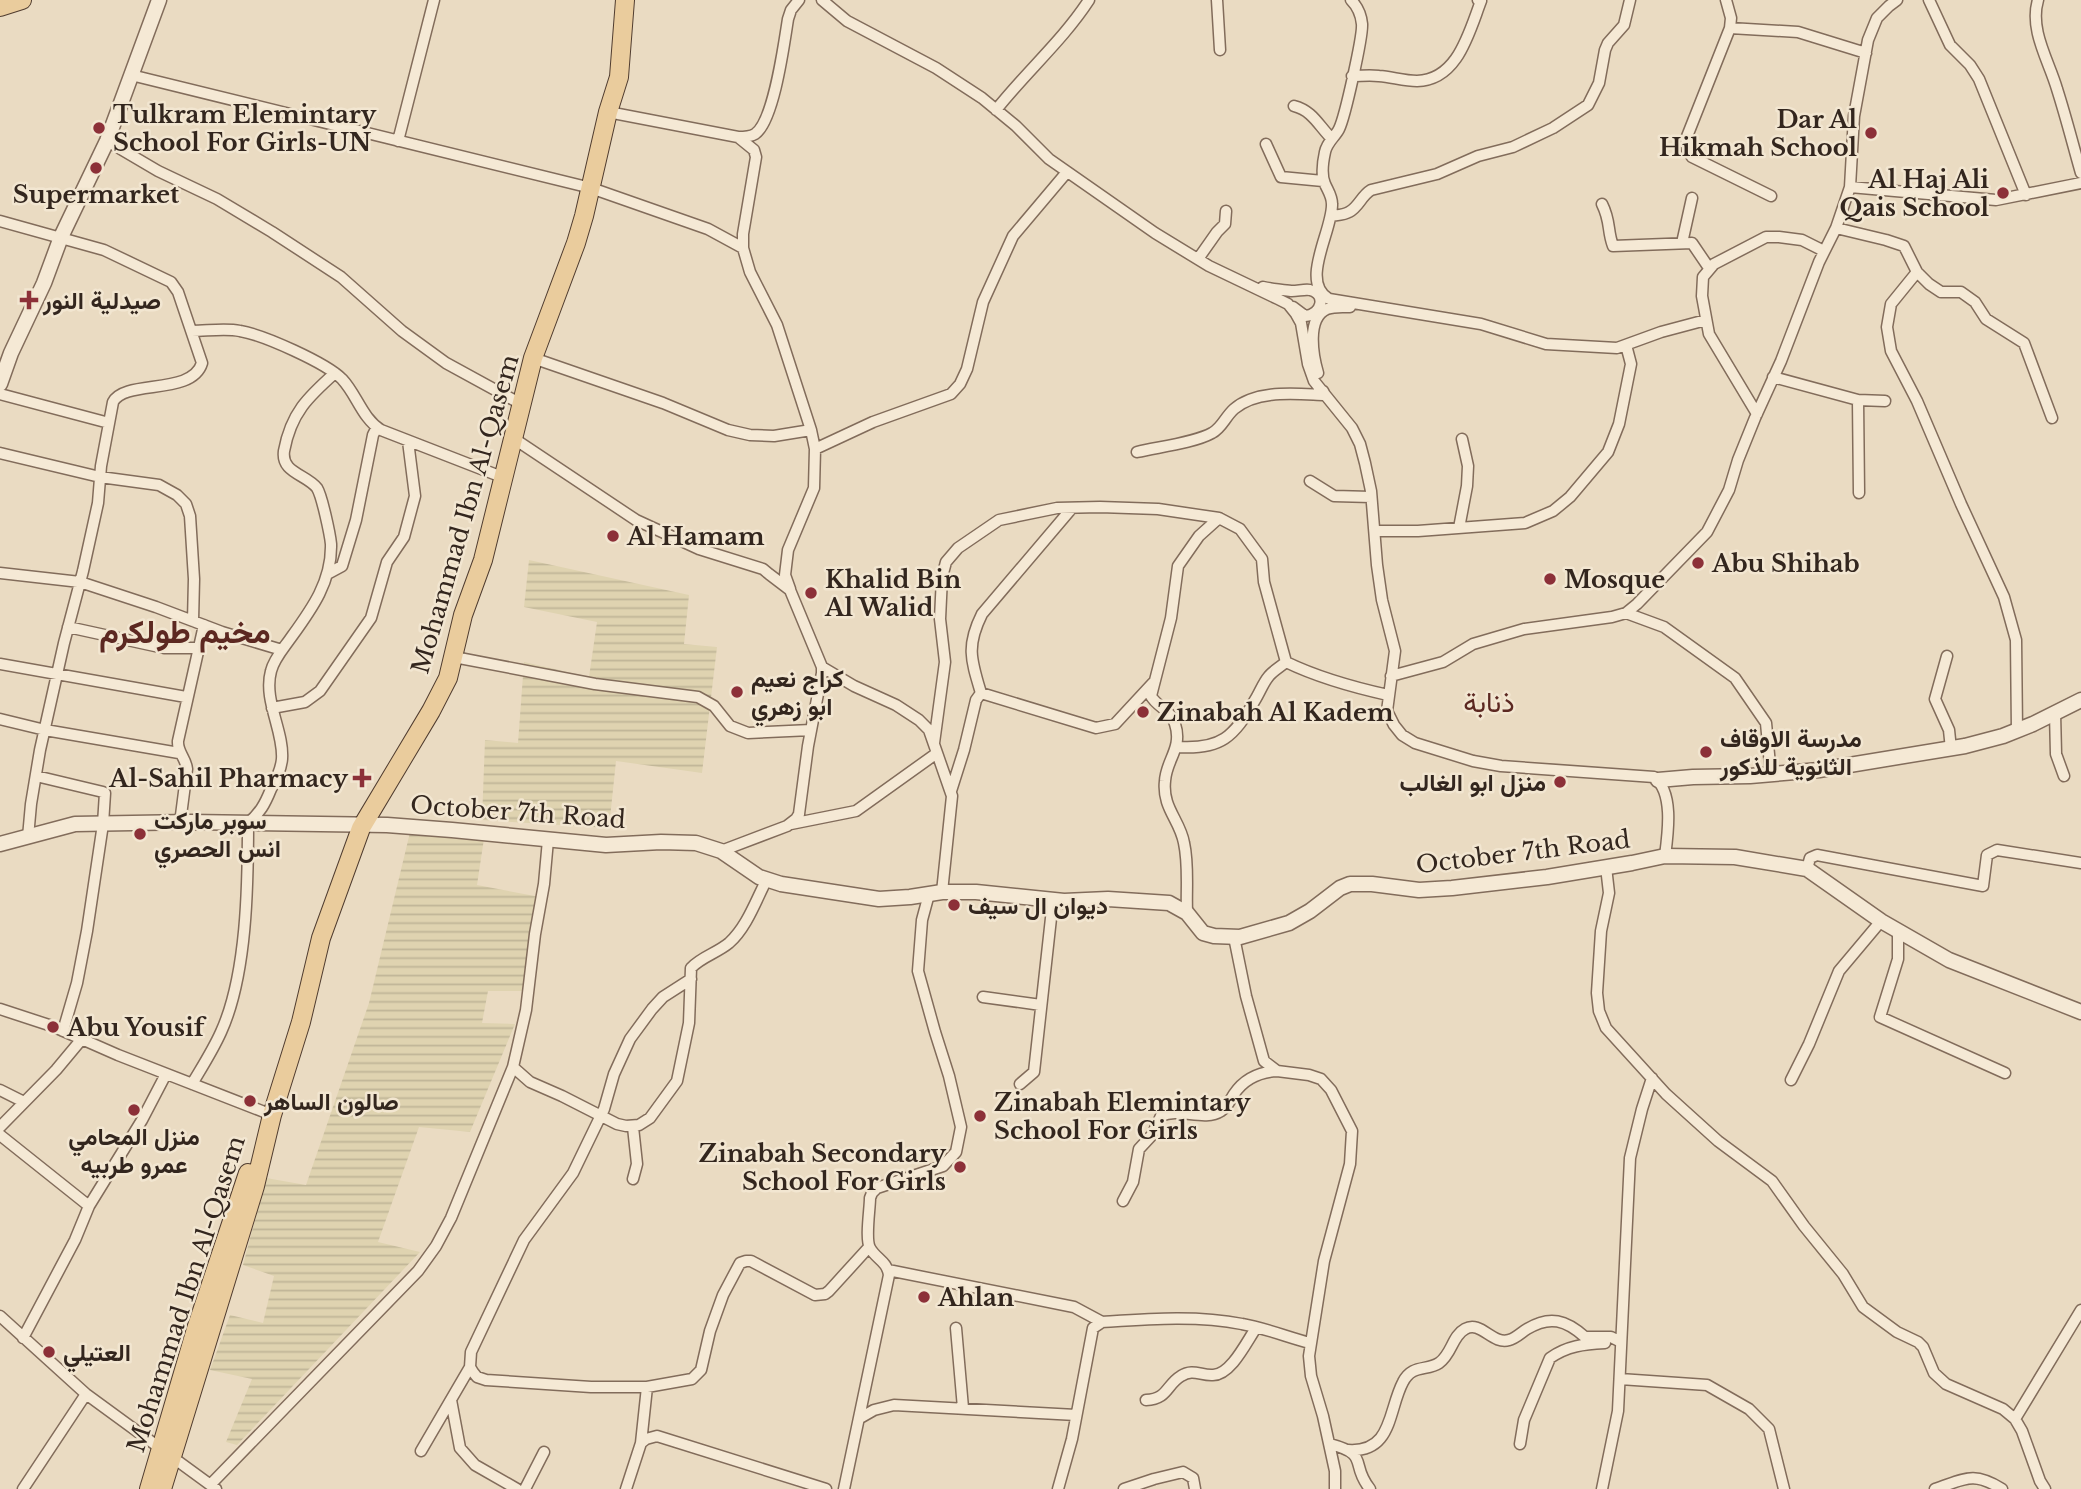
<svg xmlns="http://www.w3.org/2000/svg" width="2081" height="1489" font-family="'Libre Baskerville',Vazirmatn,serif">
<defs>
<pattern id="farmland-rules" width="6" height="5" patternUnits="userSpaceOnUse" patternTransform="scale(1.75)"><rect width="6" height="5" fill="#dfd3b0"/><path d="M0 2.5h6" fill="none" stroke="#c0b597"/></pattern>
</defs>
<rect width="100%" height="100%" fill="#eadbc2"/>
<path fill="url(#farmland-rules)" d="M529,560l160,35 -5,49 33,3 -15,126 -86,-12 -7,67 -127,-8 3,-80 33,3 6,-81 65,15 8,-55 -73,-15z
M412,824l73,8 -8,53 63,12 -13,94h-39l-6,32 33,1 -45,108 -51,-5 -41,115 42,10 -183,193 -11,-3 26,-63 -42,-9 20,-55 33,8 11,-47 -31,-11 23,-87 40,7 63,-182z"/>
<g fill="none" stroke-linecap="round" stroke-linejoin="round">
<g stroke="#826c5b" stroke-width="13">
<path id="minor" d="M822,0l25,21 89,47 46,30 34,28 33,33 106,74 54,33 69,33 10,5 8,10 5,9 7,41 6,17 38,47 8,16 5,19 6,28 6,74 5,35 13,51 -8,60 7,14 8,10 13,8 58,18 28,5 153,11c20,15 14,56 11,79
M1217,0l3,50
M1351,0c7,7 10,14 11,24 1,12 -17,93 -23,105 -4,8 -12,13 -14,23 -2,9 -4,23 0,32 3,7 7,12 7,20 1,26 -33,78 -3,95l152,25 65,20 71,4 44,-16 45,-12
M1726,0l5,18 -1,10 -44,111 1,11 5,7 79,39
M1929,0l21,45 20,20 9,14 47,116
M2038,0c-9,30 11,61 19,89 9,28 16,56 24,84
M1730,28l68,4 68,21
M131,75l460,113 117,41 35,19
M1352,76c9,0 18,-1 27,0 13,1 25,5 38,5 41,-1 52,-49 64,-80l-3,-1
M1294,106c19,5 24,19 38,33
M996,110c30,-38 67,-70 93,-110
M608,112l130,25c6,0 12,0 17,-3 19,-13 29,-90 33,-115l3,-9 8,-10
M738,137l16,13 2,7 -13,77v14l7,24 27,53 34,105 4,19 -1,39 -26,62 -3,25 5,14
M107,141l51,30 59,28 55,33 69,45 61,54 44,32 75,41
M398,141l36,-141
M1266,144l15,33 42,4
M1850,187l146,13 85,-17
M1602,204c9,18 5,26 11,42l79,-3 17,25
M1331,216c6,-1 13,-1 18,-4 10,-5 12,-16 22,-22l66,-16 41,-18 35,-9 40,-19 35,-23 11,-22 6,-33 3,-7 16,-18 6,-25
M0,221l104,29 67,32 7,10 24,71c-10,33 -77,16 -89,39l-12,64 -3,37 -15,68 -19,72 -24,107 -9,54 -3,33
M1836,228l50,12 18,6 13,26 12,12 12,8h20l14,10 11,17 38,24 28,75
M1682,243l10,-45
M1198,259l19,-27 8,-8 1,-13
M1917,272l-26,32 -4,23 4,24 26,50 44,103 43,93 12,43 1,91
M1263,287c10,2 20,3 29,4 6,0 13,-2 18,-1 17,4 12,25 -5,26l-12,-9
M192,331c15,0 33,-3 48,0 24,4 86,32 102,48 15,16 20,39 39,51l121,47
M533,358l130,45 65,27 22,5 24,1 37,-6
M1318,373c-5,-17 -12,-55 9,-64 7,-3 16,-2 23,-2
M1773,377l85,23 27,1
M0,394l109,29
M1858,400l1,93
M1757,414l-48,-80 -7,-38 1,-19 11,-13 52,-27h13l23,3 22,11
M513,438l123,82 63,29 64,20 6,5 21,16 32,77v6l-14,73 -9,68 -3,5 -9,7 -66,25
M815,449l58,-27 78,-28 9,-10 7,-15 16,-67 30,-66 54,-64
M1137,452c21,-5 57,-9 75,-19 10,-5 13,-16 22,-24 23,-20 62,-15 91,-14l-2,-4
M0,453l100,24 59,8 18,10 9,9 4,12 4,63 -1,42
M1310,481l24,15 37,1
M1459,528l8,-42 1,-20 -6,-27
M1375,531h43l107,-8 28,-12 17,-14 38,-45 11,-28 12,-60 -5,-19
M0,573l80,9 76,25 66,25 60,18
M329,573l13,-7 14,-46 17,-85 4,-8
M1626,613l38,14 71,51 31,45 5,52
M68,627l96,21h33
M1947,656l-12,43 14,31 2,19
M454,657l141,27 103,13 16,9 16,20 18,7 63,-3
M0,664l186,33
M822,667l32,19 42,19 23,15 10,10 23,66 -10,96
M1391,676l52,-14 30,-18 51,-15 88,-12 14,-4 11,-9 70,-72 22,-42 9,-30 17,-42 26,-57 38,-99 17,-34 14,-41 4,-71 14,-76 9,-22 12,-12 8,-6
M981,693c-10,-33 -15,-47 1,-79l90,-106
M272,708l33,-6 15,-11 51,-73 16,-56 17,-25 11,-41 -7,-55
M2055,713l1,41 8,22
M0,719l45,11 134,23
M934,743l11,-81 -5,-43 2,-42 4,-15 12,-14 41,-28 58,-12 43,-1 58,2 61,9
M1177,747c44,3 57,-10 78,-47 5,-8 8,-17 14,-24 4,-5 11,-9 17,-14
M36,776l67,16
M951,791l13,-41 12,-50 5,-7 115,35 19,-4 38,-41
M180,823l7,-54c-1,-11 -10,-17 -9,-28l26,-116
M791,824l65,-13 81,-58
M1606,867l3,26 -8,38 -4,62 2,18 7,17 60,66 52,47 54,40 32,45 39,48 20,33 34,25 21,10 5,5 11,26 12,11 57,25 12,10 7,12 18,50 5,8
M1807,869l3,-11 7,-3 166,31 4,-31 10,-5 84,13
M1187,913c-1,-23 2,-48 -3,-70 -4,-23 -22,-35 -19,-62 1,-21 18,-33 10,-57 -4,-14 -18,-17 -24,-28l20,-78 7,-52 21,-30 20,-18 21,11 22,30 2,23 22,80c33,16 66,25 102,33
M1898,931v28l-18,58 125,56
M1234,937l12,59 18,65 13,10 32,4 12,4 10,11 21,41 -2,33 -26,97 -15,95 2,20 12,40 12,55v18
M691,979l-28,18 -11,12 -22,30 -16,35 -10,35 -31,64 -49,67 -53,112 -1,15 3,5 4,5 9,3 105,7h56l45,-8 9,-9 9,-39 13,-36 17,-32 6,-2h5l64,34 10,-1 4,-3 40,-44
M983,997l58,8
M0,1009l52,17 66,29 154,60
M63,1031l14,-48 10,-52 16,-107 2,-31
M513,1067l17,15 32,14 55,28 9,2 13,-1 11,-7 27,-37 12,-58 2,-55c10,-11 26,-15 38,-25 18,-16 27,-43 38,-64
M1791,1080l18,-36 30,-73 42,-50
M192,1084c10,-17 21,-34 29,-52 26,-57 27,-147 27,-209 12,-10 17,-19 23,-34 5,-9 10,-19 11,-30 2,-28 -19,-59 -11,-88 3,-12 12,-22 19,-32 21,-29 42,-57 41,-95 -1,-10 -9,-48 -14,-56 -11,-14 -36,-15 -33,-37 7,-38 24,-54 51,-78
M1020,1084l14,-12 19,-172
M0,1090l24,12
M0,1127l56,-57 25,-30
M633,1127l4,37 -4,15
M0,1135l89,71
M1123,1201l10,-19 6,-33 13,-14 9,-19c18,-9 43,6 60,-5 7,-4 9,-11 13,-17 10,-15 25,-22 43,-23
M888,1270l186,37 28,15
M0,1316l86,78 130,95
M956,1328l7,80
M23,1338l52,-98 14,-34 53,-86 24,-46
M1620,1379l87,6 42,24 20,20 15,60
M451,1400l9,48 15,17 42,24
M1146,1400c22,-1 20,-15 35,-24 12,-8 20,0 32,-1 18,0 34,-34 43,-47
M860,1418l14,-8 20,-5 182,10
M2015,1419l66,-109
M641,1443l6,-56
M1330,1444c41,11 19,19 40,45
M1520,1444l4,-24 26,-62c17,-12 34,-14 55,-15
M1348,1450c45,3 40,-40 55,-68 9,-18 24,-11 36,-19 13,-9 13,-27 26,-34 16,-9 27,16 44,11 6,-1 13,-8 18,-11 23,-14 39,-9 58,8h26l10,5
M421,1451l49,-84
M211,1484l207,-213 18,-25 15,-28 62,-151 13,-57 9,-76 9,-50 4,-44
M23,1489l63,-95
M525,1489l19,-37
M626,1489l15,-46 5,-4 11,-3 169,53
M844,1489l45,-214c-2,-14 -13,-16 -19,-27 -5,-9 0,-39 0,-50l2,-5 5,-5 66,-22 13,-14 5,-25 -12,-51 -14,-44 -17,-61 4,-51 7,-26
M1058,1489l14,-50 21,-111 9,-6c46,-3 95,-7 140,2 23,4 45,13 68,19
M1124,1489l30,-10 29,-7 10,6 2,11
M1602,1489l16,-78 12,-253 12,-49 10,-31
M1935,1489c30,-10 38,-18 67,0"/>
</g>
<g stroke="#826c5b" stroke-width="17">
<path id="tertiary" d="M0,384l11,-31 33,-70 17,-46 46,-96 52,-141
M1658,780l35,-3 57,-1 69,-6 146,-24 38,-10 30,-12 48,-24
M0,844l75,-20 115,-2 197,3 65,5 154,15 55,-3 35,1 25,8 38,26 22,7 98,15 31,-2 32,-5h34l88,9 44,-2 61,4 18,10 16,20 11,3 26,1 49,-14 21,-12 30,-23 10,-4h22l47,6 33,-2 95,-11 85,-14 33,-7 70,1 72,12 74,52 68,39 132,52"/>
</g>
<g stroke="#503c2f" stroke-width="20">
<path id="primary" d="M0,7l22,-7
M149,1489l47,-160 52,-156
M162,1489l93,-303 17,-71 29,-93 20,-84 40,-110 70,-117 17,-33 15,-63 20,-55 50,-202 43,-115 8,-27 24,-104 11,-35 6,-77"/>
</g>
<use href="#minor" stroke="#f5e9d5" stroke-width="10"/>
<use href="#tertiary" stroke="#f5e9d5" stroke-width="14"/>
<use href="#primary" stroke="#eacc9d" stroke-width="18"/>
</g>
<g fill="#8c3038" stroke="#f2e6d1" stroke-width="2.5">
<circle cx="99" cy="128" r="7"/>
<circle cx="1871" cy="133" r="7"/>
<circle cx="96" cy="168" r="7"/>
<circle cx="2003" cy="193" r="7"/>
<path d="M25.5 289.5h7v7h7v7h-7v7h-7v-7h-7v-7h7z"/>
<circle cx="613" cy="536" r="7"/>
<circle cx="1698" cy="563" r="7"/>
<circle cx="1550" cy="579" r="7"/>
<circle cx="811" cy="593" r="7"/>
<circle cx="737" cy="692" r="7"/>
<circle cx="1143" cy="712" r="7"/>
<circle cx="1706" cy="752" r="7"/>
<path d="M358.5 767.5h7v7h7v7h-7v7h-7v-7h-7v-7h7z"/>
<circle cx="1560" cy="782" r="7"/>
<circle cx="140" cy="834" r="7"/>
<circle cx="954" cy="905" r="7"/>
<circle cx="53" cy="1027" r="7"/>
<circle cx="250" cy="1101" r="7"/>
<circle cx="134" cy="1110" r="7"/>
<circle cx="980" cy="1116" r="7"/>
<circle cx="960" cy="1167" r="7"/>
<circle cx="924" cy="1297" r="7"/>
<circle cx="49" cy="1352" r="7"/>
</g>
<g text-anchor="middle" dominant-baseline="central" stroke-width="5" stroke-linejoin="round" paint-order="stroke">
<g font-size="24" font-weight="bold" fill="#33261e" stroke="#f2e6d1" text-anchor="start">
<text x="113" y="114">Tulkram Elemintary<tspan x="113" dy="28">School For Girls-UN</tspan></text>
<text x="1857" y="119" text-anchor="end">Dar Al<tspan x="1857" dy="28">Hikmah School</tspan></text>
<text x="1989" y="179" text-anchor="end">Al Haj Ali<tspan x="1989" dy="28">Qais School</tspan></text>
<text x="96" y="194" text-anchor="middle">Supermarket</text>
<text x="43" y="300">صيدلية النور</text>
<text x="627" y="536">Al Hamam</text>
<text x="1712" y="563">Abu Shihab</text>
<text x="825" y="579">Khalid Bin<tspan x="825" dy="28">Al Walid</tspan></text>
<text x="1564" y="579">Mosque</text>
<text x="751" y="678">كراج نعيم<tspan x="751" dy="28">ابو زهري</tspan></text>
<text x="1157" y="712">Zinabah Al Kadem</text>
<text x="1720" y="738">مدرسة الاوقاف<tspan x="1720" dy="28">الثانوية للذكور</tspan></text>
<text x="348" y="778" text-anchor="end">Al-Sahil Pharmacy</text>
<text x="1546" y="782" text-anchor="end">منزل ابو الغالب</text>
<text x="154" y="820">سوبر ماركت<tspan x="154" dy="28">انس الحصري</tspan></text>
<text x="968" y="905">ديوان ال سيف</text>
<text x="67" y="1027">Abu Yousif</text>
<text x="264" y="1101">صالون الساهر</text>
<text x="994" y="1102">Zinabah Elemintary<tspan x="994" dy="28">School For Girls</tspan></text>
<text x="134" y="1136" text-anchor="middle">منزل المحامي<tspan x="134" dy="28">عمرو طربيه</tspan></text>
<text x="946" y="1153" text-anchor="end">Zinabah Secondary<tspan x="946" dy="28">School For Girls</tspan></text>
<text x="938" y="1297">Ahlan</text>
<text x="63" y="1352">العتيلي</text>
</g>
<g font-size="24" fill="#33261e" stroke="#f2e6d1">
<text transform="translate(465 514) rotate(-74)">Mohammad Ibn Al-Qasem</text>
<text transform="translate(518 812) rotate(4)">October 7th Road</text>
<text transform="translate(1523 852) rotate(-7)">October 7th Road</text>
<text transform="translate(186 1294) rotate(-72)">Mohammad Ibn Al-Qasem</text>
</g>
<g font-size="28" fill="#5c2821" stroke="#f2e6d1">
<text x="1489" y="702">ذنابة</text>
</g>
<g font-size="32" font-weight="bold" fill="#5c2821" stroke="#f2e6d1">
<text x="185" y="632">مخيم طولكرم</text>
</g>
</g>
</svg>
